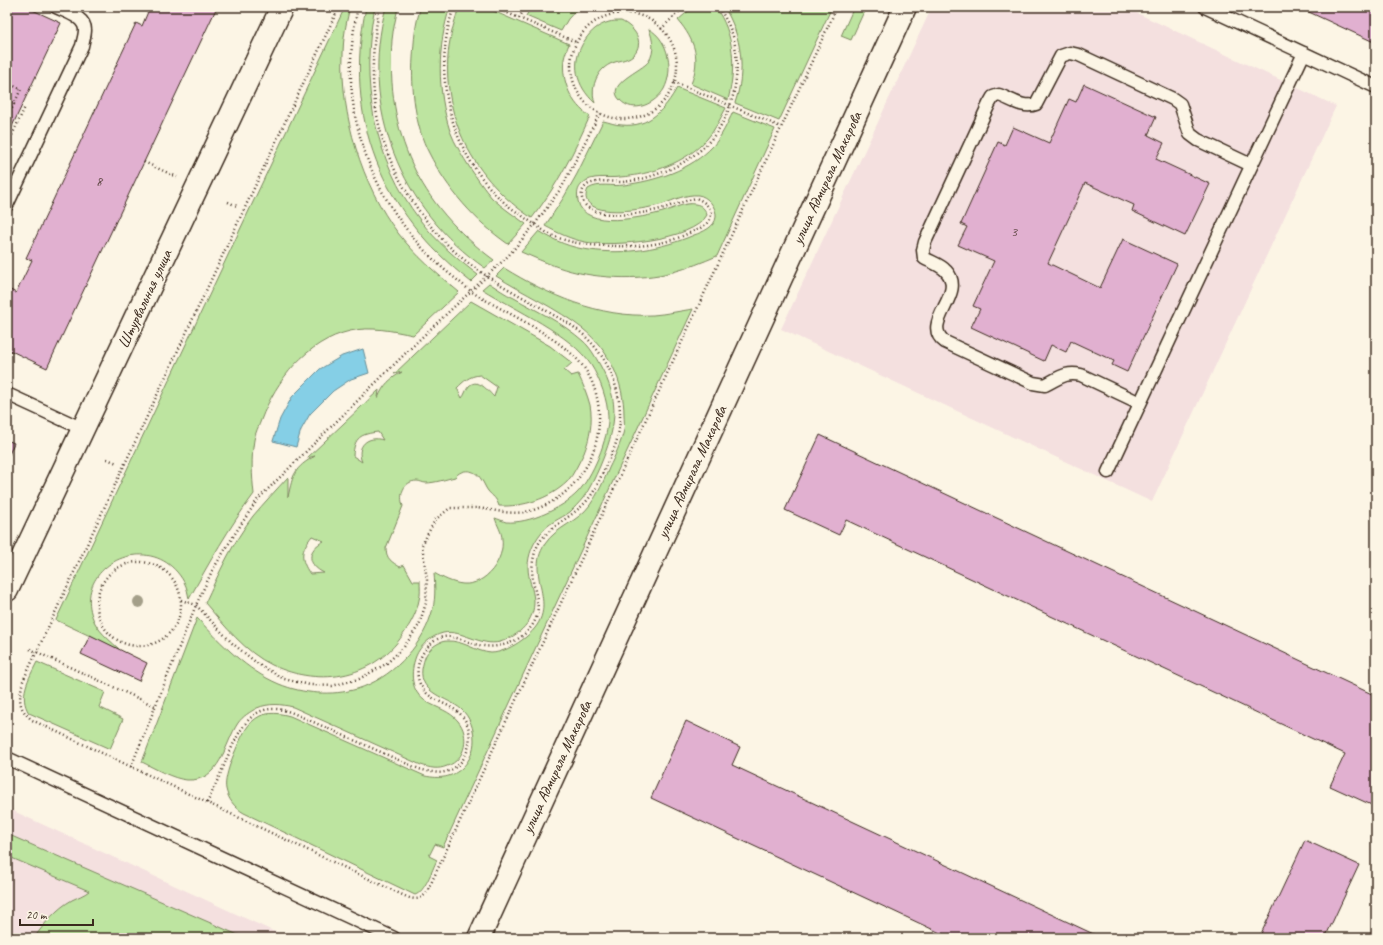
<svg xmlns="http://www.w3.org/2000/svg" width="1383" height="945" font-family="Caveat,sans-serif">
<rect width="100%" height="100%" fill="#fcf5e5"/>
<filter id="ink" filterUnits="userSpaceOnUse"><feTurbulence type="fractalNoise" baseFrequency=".025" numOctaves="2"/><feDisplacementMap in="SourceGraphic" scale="8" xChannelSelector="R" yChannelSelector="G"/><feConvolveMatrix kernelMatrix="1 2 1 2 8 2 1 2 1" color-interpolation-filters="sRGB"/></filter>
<g filter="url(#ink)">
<path fill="#f4e0df" d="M932,7h192l212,99 -184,396 -371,-173z
M7,808l281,130h-281z"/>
<path fill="#bde4a0" stroke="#7c875f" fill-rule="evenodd" d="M345,7h5c-4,16 -7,32 -7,48 -3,58 19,131 55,178 17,22 39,41 61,59l-46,43c-20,-4 -42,-9 -63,-4 -43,10 -74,49 -89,89 -2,6 -6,13 -7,20 -3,18 -2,36 0,54 -25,33 -45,69 -65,105 -1,-5 -2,-12 -5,-17 -32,-57 -117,-15 -89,41 6,11 17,19 25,27l-64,-30z
M366,7h9c-16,74 -1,153 45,213 16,21 37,39 58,55l-7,7c-90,-70 -128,-163 -105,-275z
M386,7h12c-2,11 -5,22 -6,33 -6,94 26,164 102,220l-9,8c-84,-58 -126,-161 -99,-261z
M421,7h29c-13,40 -13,83 0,124 5,13 13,26 20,37 7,10 14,21 22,30 11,10 23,18 34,26l-18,20c-33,-23 -61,-55 -79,-91 -14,-26 -18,-66 -16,-95 1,-17 2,-35 8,-51z
M459,7h25l85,37c-2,5 -4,10 -5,15 -3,21 7,46 26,57 -16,36 -33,70 -58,102 -58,-38 -92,-102 -83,-172 2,-14 6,-26 10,-39z
M531,7h48l-11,12 -7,12 -35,-15z
M693,7h22c20,26 21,62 13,93l-37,-16c10,-26 4,-43 -13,-64z
M724,7h108l-53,114 -44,-18c11,-32 7,-67 -11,-96z
M854,7h12l-15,33 -10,-4z
M621,21c13,6 25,21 12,34 -7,6 -15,5 -23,9 -14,7 -20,25 -15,39 -19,-17 -25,-41 -10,-63 6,-9 13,-15 24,-18 3,-1 8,-1 12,-1z
M649,29c20,11 25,41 15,60 -8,14 -30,26 -44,11 -16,-16 22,-29 29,-39 6,-10 4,-21 0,-32z
M677,88l49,20c-6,11 -11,22 -19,31 -21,24 -57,36 -87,38 -13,2 -28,-3 -38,7 -5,5 -5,10 -4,17 6,30 66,16 85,11 10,-3 22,-10 32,-8 7,1 10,5 12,11 -14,26 -96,32 -122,27 -15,-3 -27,-9 -40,-16l19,-29 13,-23 26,-53c6,1 12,4 19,4 27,3 43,-16 55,-37z
M733,112l42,17 -58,127c-14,6 -29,12 -44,16 -34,9 -81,7 -115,-5 -12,-4 -25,-10 -37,-15l18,-21c16,10 32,17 51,19 34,5 72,-1 104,-15 9,-3 21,-8 22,-18 1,-10 -9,-21 -18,-22 -12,-1 -24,5 -35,9 -17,5 -57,12 -72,1 -6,-4 -6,-10 -3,-16 11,-7 24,-2 36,-4 31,-4 67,-15 89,-39 9,-10 14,-22 20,-34z
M504,268c44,27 95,50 149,47 13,-1 27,-4 40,-6l-250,538 -8,-3 -6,12 8,4c-5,10 -12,32 -22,35l-171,-82c-9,-5 -16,-14 -18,-24 -3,-14 13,-48 20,-60 3,-5 8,-10 14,-13 10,-4 19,-3 30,0l135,60c15,3 27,2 38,-9 7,-7 11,-17 11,-27 0,-11 -4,-23 -13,-31 -14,-12 -42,-15 -39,-40 1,-5 2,-10 4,-14 4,-7 13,-14 21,-14 16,-1 29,11 44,12 10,0 23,-7 31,-13 45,-32 0,-62 23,-96 11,-17 33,-22 45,-39 8,-11 14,-24 19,-37 6,-12 12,-25 15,-38 1,-5 0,-11 0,-15 0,-33 -15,-65 -41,-86 -25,-20 -60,-36 -87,-53z
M489,283c8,5 16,11 25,15 23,13 49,25 69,43 7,6 12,15 17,24 21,37 16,63 0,101 -5,11 -10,23 -17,32 -4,5 -9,10 -13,14 -10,7 -22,11 -29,21 -8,10 -13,22 -13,34 0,11 5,22 6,33 1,21 -15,36 -34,42 -20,5 -38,-13 -57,-9 -12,3 -23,13 -27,23 -6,16 -6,36 11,46 10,6 23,9 31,19 12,14 8,39 -11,45 -9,4 -17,2 -26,-1l-128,-58c-12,-3 -24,-4 -36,1 -7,4 -14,8 -19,15 -14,21 -17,59 -51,57 -14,-1 -33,-12 -45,-18l55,-144c25,26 49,52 82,66 24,10 53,12 78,5 33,-10 64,-41 74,-74 5,-14 4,-28 3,-42 9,5 18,10 29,11 23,2 42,-25 39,-45 0,-7 -5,-14 -7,-21 3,1 8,3 11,4 23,2 57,-14 72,-30 14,-15 31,-54 30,-75 0,-16 -8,-38 -17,-52 -19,-30 -77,-56 -109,-76z
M471,301l79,45 22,17 -8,7 7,6 7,-2c5,10 9,20 12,31 3,16 0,33 -6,48 -5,9 -10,21 -17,29 -18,17 -44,25 -68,24 -3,-9 -6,-9 -11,-15 -3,-4 -4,-8 -7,-12 -6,-10 -19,-11 -26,-2 -9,2 -20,6 -29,6 -3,0 -6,-2 -9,-2 -14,0 -18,14 -14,25l-17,42c0,11 6,14 14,19l4,-2 9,16h7c0,6 1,13 -1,19 -2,11 -7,21 -13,30 -29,48 -85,58 -134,35 -27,-13 -47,-39 -67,-62 14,-30 28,-61 48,-87 11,-13 23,-26 35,-39v20c5,-23 6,-29 27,-41l-8,2 72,-68 -1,8c6,-14 12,-19 24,-26l-8,2zM480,375l17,12 -3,10c-5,-5 -16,-20 -25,-11 -3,3 -4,9 -7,12l-5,-10c7,-7 12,-12 23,-13zM378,432l5,8c-15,-5 -28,6 -21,22l-9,-6c1,-19 8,-22 25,-24zM312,536l12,5c-18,9 -17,24 0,32l-14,1c-10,-15 -10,-23 2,-38z
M37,662l68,30 -6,15 24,12 -13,30 -81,-36c-11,-17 0,-35 8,-51z
M7,834l238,104h-211c11,-15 22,-29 38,-38 6,-3 12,-5 17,-9l-82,-35z"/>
<path fill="#85cfe6" stroke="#678d96" d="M363,349l6,24 -18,6 -18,12 -23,23 -9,16 -5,17 -23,-6 7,-22 12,-22 28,-28 22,-13z"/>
<path fill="#e1b0d0" stroke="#3b2a1e" d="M7,7h19l35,16 -54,114z
M150,7h67l-170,361 -40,-19v-61l9,5 16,-33 -6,-2 110,-235 6,3z
M1298,7h78v36z
M1084,84l72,33 -8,18 16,8 -8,16 54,25 -25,52 -53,-25 2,-6 -49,-22 -37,80 52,25 23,-49 54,25 -50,108 -15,-7 2,-4 -43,-20 -5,11 -15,-7 -7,16 -73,-34 9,-18 -7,-3 21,-45 -36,-16 9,-18 -6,-3 37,-82 7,3 8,-18 36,16 20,-44 7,3z
M820,435l556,261v111l-46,-21 15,-32 -499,-234 -7,15 -54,-25z
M7,440l7,3 -7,16z
M90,635l57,28 -8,18 -58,-27z
M686,721l54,26 -8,18 370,173h-151l-300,-140z
M1305,840l54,25 -34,73h-66z"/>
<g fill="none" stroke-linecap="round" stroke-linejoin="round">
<g stroke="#3b2a1e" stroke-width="15">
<path id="service" d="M1205,7l171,80
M7,205l75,-159c1,-5 3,-11 3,-16 0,-13 -19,-18 -29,-23
M7,394l76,35
M1140,403l-59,-28c-16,-4 -23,4 -36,10l-12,-2 -88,-41c-26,-19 23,-48 1,-71 -5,-6 -15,-9 -22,-13l-1,-8 2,-8 64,-138 4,-7 6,-2c12,4 24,14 37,9l25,-48 9,-3 9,2 94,44 7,5 10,30 8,6 53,25
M1108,472l196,-419
M7,758l387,180"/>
</g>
<g stroke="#3b2a1e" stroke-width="25">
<path id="minor" d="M7,590l275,-583
M479,938l426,-931"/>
</g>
<path stroke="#3b2a1e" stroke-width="2.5" stroke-dasharray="1 3" stroke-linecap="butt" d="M339,7l-316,674c-4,18 -6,26 9,39l375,177c9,3 14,3 20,-5l410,-885
M454,7c-24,68 -3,149 52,197 6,5 13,9 19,14 10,6 20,15 31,19 18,7 38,9 57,9 25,1 51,-1 74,-12 11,-5 25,-8 24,-23 -4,-7 -8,-10 -15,-13 -15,4 -29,10 -44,13 -15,4 -74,10 -70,-18 1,-5 5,-9 10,-10 10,-3 20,-1 30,-1 23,-2 49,-11 68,-24 39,-26 53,-74 44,-118 -3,-12 -9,-22 -15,-33
M493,7l83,35
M571 66a53 53 0 1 1 106 0a53 53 0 1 1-106 0Z
M626,14l1,-7
M519,18l7,-11
M661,29l23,-22
M674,82l107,45
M7,83l14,6 -7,15
M7,100l7,4 -7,15
M7,146l18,-39
M144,162l33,15
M228,202l9,4
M107,459l10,4
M97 604a42 42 0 1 1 84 0a42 42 0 1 1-84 0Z
M181,600l15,5 36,38 26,21 26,15 26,6 22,1 27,-7 27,-15 18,-17 15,-22 7,-22 1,-23 -5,-35 13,-25 15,-12c9,0 17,0 26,0 21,2 39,9 60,1 56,-19 81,-91 49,-140 -22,-32 -80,-56 -113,-77 -7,-5 -13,-11 -20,-16 -59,-48 -98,-120 -101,-197 -1,-24 2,-48 7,-72
M30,649l125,57
M131,767l65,-162 16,-34 24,-39 22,-33 160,-158 91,-86 26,-31 27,-37 38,-74
M207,803c7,-15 14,-30 20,-45 14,-31 26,-60 66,-45l126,56c8,2 18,5 26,3 24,-6 32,-39 17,-56 -12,-14 -34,-14 -42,-32 -5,-11 -2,-26 6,-35 4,-5 11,-11 17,-12 13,-2 25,6 36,8 19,5 41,-3 52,-18 12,-16 5,-29 2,-46 -2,-14 0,-30 8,-41 14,-18 38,-26 51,-46 5,-7 8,-16 12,-24 3,-8 8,-16 11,-24 15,-43 -5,-93 -40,-118 -9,-7 -19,-11 -28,-17 -29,-17 -60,-32 -86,-54 -36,-30 -70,-82 -81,-128 -10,-40 -9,-82 0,-122"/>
<use href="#service" stroke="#fcf5e5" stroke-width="12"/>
<use href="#minor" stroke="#fcf5e5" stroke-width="22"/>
</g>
<circle fill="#a49f89" cx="139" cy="602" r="6"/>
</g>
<g text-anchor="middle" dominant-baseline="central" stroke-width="3" stroke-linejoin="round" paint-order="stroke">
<g font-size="14" fill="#644c4a">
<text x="99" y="181">8</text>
<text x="1014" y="231">3</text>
</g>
<g font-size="16" fill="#3b2a1e" stroke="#fcf5e5">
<text transform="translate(827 178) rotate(-65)">улица Адмирала Макарова</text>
<text transform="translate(145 299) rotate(-65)">Штурвальная улица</text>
<text transform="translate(692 472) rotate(-65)">улица Адмирала Макарова</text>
<text transform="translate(557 767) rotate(-65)">улица Адмирала Макарова</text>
</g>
</g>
<rect width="1383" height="945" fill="none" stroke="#fcf5e5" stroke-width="24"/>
<rect x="12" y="12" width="1359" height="921" fill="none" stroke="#3b2a1e" stroke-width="1.5" filter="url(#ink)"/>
<path d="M20 919v6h73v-6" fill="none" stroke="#3b2a1e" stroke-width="2"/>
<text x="26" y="919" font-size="12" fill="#3b2a1e" stroke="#fcf5e5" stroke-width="3" paint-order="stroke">20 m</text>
</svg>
